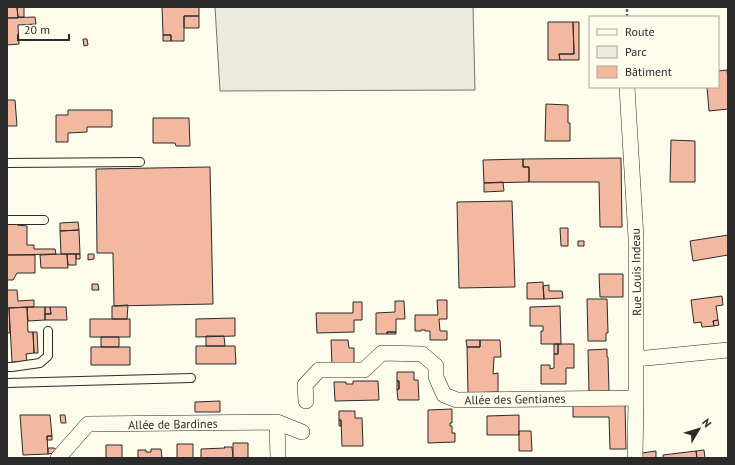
<svg xmlns="http://www.w3.org/2000/svg" width="735" height="465" font-family="'PT Sans',sans-serif">
<rect width="100%" height="100%" fill="#fdfbea"/>
<path fill="#ecebdb" stroke="#74746e" d="M215,7h258l2,83 -255,1z"/>
<path fill="#f2b8a0" stroke="#2b2b2b" d="M7,7h10l1,11h-11z
M17,7h7v10h-6z
M162,7h37v9h-15v25h-13v-6h-8z
M184,16h15v12h-15z
M35,17l1,7 -18,1 1,19 -12,1v-27z
M548,22h25l1,32h-15l1,6h-12z
M573,22h6v38h-19l-1,-6h15z
M163,35h8v6h-8z
M83,39h4l1,6 -4,1z
M727,70l1,10v29l-19,2 -2,-24h11v-16z
M7,100h8l2,26h-10z
M546,104l22,1v18h2v18h-25z
M68,110h44v17h-25v5l-19,1v9h-12v-27h12z
M153,118h36l1,28h-14l-1,-3h-22z
M671,140l24,1v41h-25z
M621,158l1,69h-22l-1,-45h-70v-15h-6v-8z
M523,159v8h6v15l-45,1 -1,-23z
M210,167l3,137 -99,2 -1,-53h-16l-1,-84z
M503,182l1,9 -20,1v-9z
M512,201l3,86 -56,1 -2,-86z
M78,222l1,8 -19,1v-8z
M7,223h10v2l10,1v19h7v4h21l1,5 -49,1z
M560,228h8v18h-7z
M79,230l1,24h-19l-1,-23z
M728,235v20l-35,6 -3,-20z
M578,241h6v5h-6z
M61,254h6l1,14h-27l-1,-13z
M67,254h9v11h-8z
M76,254h4v5h-4z
M88,254h6v5l-6,1z
M7,255h28v18h-18l-4,7h-6z
M599,274h24v23h-23z
M543,282l1,17h-17v-16z
M92,284h6l1,6h-7z
M549,285v6h13l1,7 -19,1 -1,-13z
M7,290h10l1,11 16,-1v7l-27,1z
M722,296l1,9 -7,1 2,14 -5,1 1,5 -12,1 -1,-5 -7,1 -3,-23z
M587,299h20l1,34h-2v8h-18z
M437,300h10v19h-8l1,12h7v9h-17v-9h-5v-1h-4v1h-6v-16h23z
M395,301h9l1,18h-9v13h-9v2h-11v-21l19,-1z
M353,302h9v18h-8v12l-37,1 -1,-20h37z
M128,305l-1,14h-15v-13z
M560,306l1,38h-20v-13h2v-5h-13v-19z
M27,307h18v13l-17,1z
M27,307l1,25h5l1,21 -8,1 1,7 -15,1 -3,-54z
M45,307h5l1,7h-6z
M50,307h16l1,13h-22v-6h6z
M7,308h2l1,25h-3z
M235,318v18l-39,1v-18z
M90,319h40v18h-40z
M718,320l1,5 -5,1 -1,-5z
M33,332h4l1,21h-4z
M387,332h9v2h-9z
M206,336h18l1,10h-19z
M101,337h18v10h-18z
M331,340h17l1,8h5v17l-22,1z
M466,340h14v7h-13z
M480,340h20l1,17h-7l-1,17 5,-1v19l-30,1 -1,-46h13z
M554,344h4v10h-4z
M558,344h16v24h-8v16h-25v-19h9v4l4,-1v-14h4z
M196,346h39l1,18h-40z
M91,347h39v18h-39z
M607,349v8h1l1,34 -20,1 -1,-42z
M397,372h17v8h4l1,20h-21l-1,-10 2,-1v-8h-2z
M353,381h25l1,19 -44,1 -1,-19h12v2h7z
M397,381h2v8l-2,1z
M220,401v11h-25v-10z
M573,405h52l1,44h-16l-1,-32h-36z
M452,409v14h-2v3h2v7h3v9l-27,1v-33z
M339,411h16v7h7l1,28h-21l-1,-26h-2z
M20,415h30l2,21h-5l1,18 -25,1z
M60,415h5l1,8h-5z
M519,415v20h-32v-19z
M339,420h2v6h-2z
M519,431h12l1,20h-13z
M47,436h5v4h-5z
M233,443h15v15h-15z
M177,444h16v14h8h-24z
M106,445h16v13h-16z
M224,447h8l1,11h-32v-9l24,-1z
M48,448h6l3,2 -2,3 -7,1z
M151,449h10l1,9h-24v-8h8v2h5z
M704,450l1,8h-8l-1,-7z
M656,451v7h-14v-5z
M696,451l1,7h-34v-3z"/>
<g fill="none" stroke-linecap="round" stroke-linejoin="round">
<g stroke="#2b2b2b" stroke-width="10">
<path id="lane" d="M7,163l133,-1
M7,220h37
M7,367h5l28,-4 8,-7v-25
M7,383l184,-5"/>
</g>
<g stroke="#2b2b2b" stroke-width="16">
<path id="street" d="M627,87l9,151v160l-1,60
M636,359l92,-9
M306,401l-1,-16 14,-15h45l18,-17 40,1 14,12v11l8,18 13,5 179,-2
M277,422l1,36
M58,458l30,-34 189,-2 25,10"/>
</g>
<path stroke="#6a6964" stroke-width="2.5" stroke-dasharray="3 2" stroke-linecap="butt" d="M627,17v-10"/>
<use href="#lane" stroke="#fdfbea" stroke-width="8"/>
<use href="#street" stroke="#fdfbea" stroke-width="15"/>
</g>
<g text-anchor="middle" dominant-baseline="central" stroke-width="3" stroke-linejoin="round" paint-order="stroke">
<g font-size="12" fill="#2b2b2b" stroke="#fdfbea">
<text transform="translate(636 272) rotate(-91)">Rue Louis Indeau</text>
<text transform="translate(515 399) rotate(-1)">Allée des Gentianes</text>
<text transform="translate(173 424) rotate(-1)">Allée de Bardines</text>
</g>
</g>
<rect width="735" height="465" fill="none" stroke="#2b2b2b" stroke-width="16"/>
<rect x="589" y="16" width="130" height="72" fill="#fdfbea" stroke="#a9a89e"/>
<rect x="597" y="29" width="20" height="6" fill="#fdfbea" stroke="#a9a89e"/>
<text x="625" y="36" font-size="12" fill="#2b2b2b">Route</text>
<rect x="597" y="46" width="20" height="12" fill="#ecebdb" stroke="#a9a89e"/>
<text x="625" y="56" font-size="12" fill="#2b2b2b">Parc</text>
<rect x="597" y="66" width="20" height="12" fill="#f2b8a0" stroke="#a9a89e"/>
<text x="625" y="76" font-size="12" fill="#2b2b2b">Bâtiment</text>
<g transform="translate(699 429) rotate(52)" stroke="#fdfbea" stroke-width="3" paint-order="stroke">
<path d="M0-3L7 15L0 10L-7 15Z" fill="#2b2b2b"/>
<text y="-6" font-size="11" font-weight="bold" text-anchor="middle" fill="#2b2b2b">N</text>
</g>
<path d="M18 34v6h51v-6" fill="none" stroke="#2b2b2b" stroke-width="2"/>
<text x="24" y="34" font-size="12" fill="#2b2b2b" stroke="#fdfbea" stroke-width="3" paint-order="stroke">20 m</text>
</svg>
